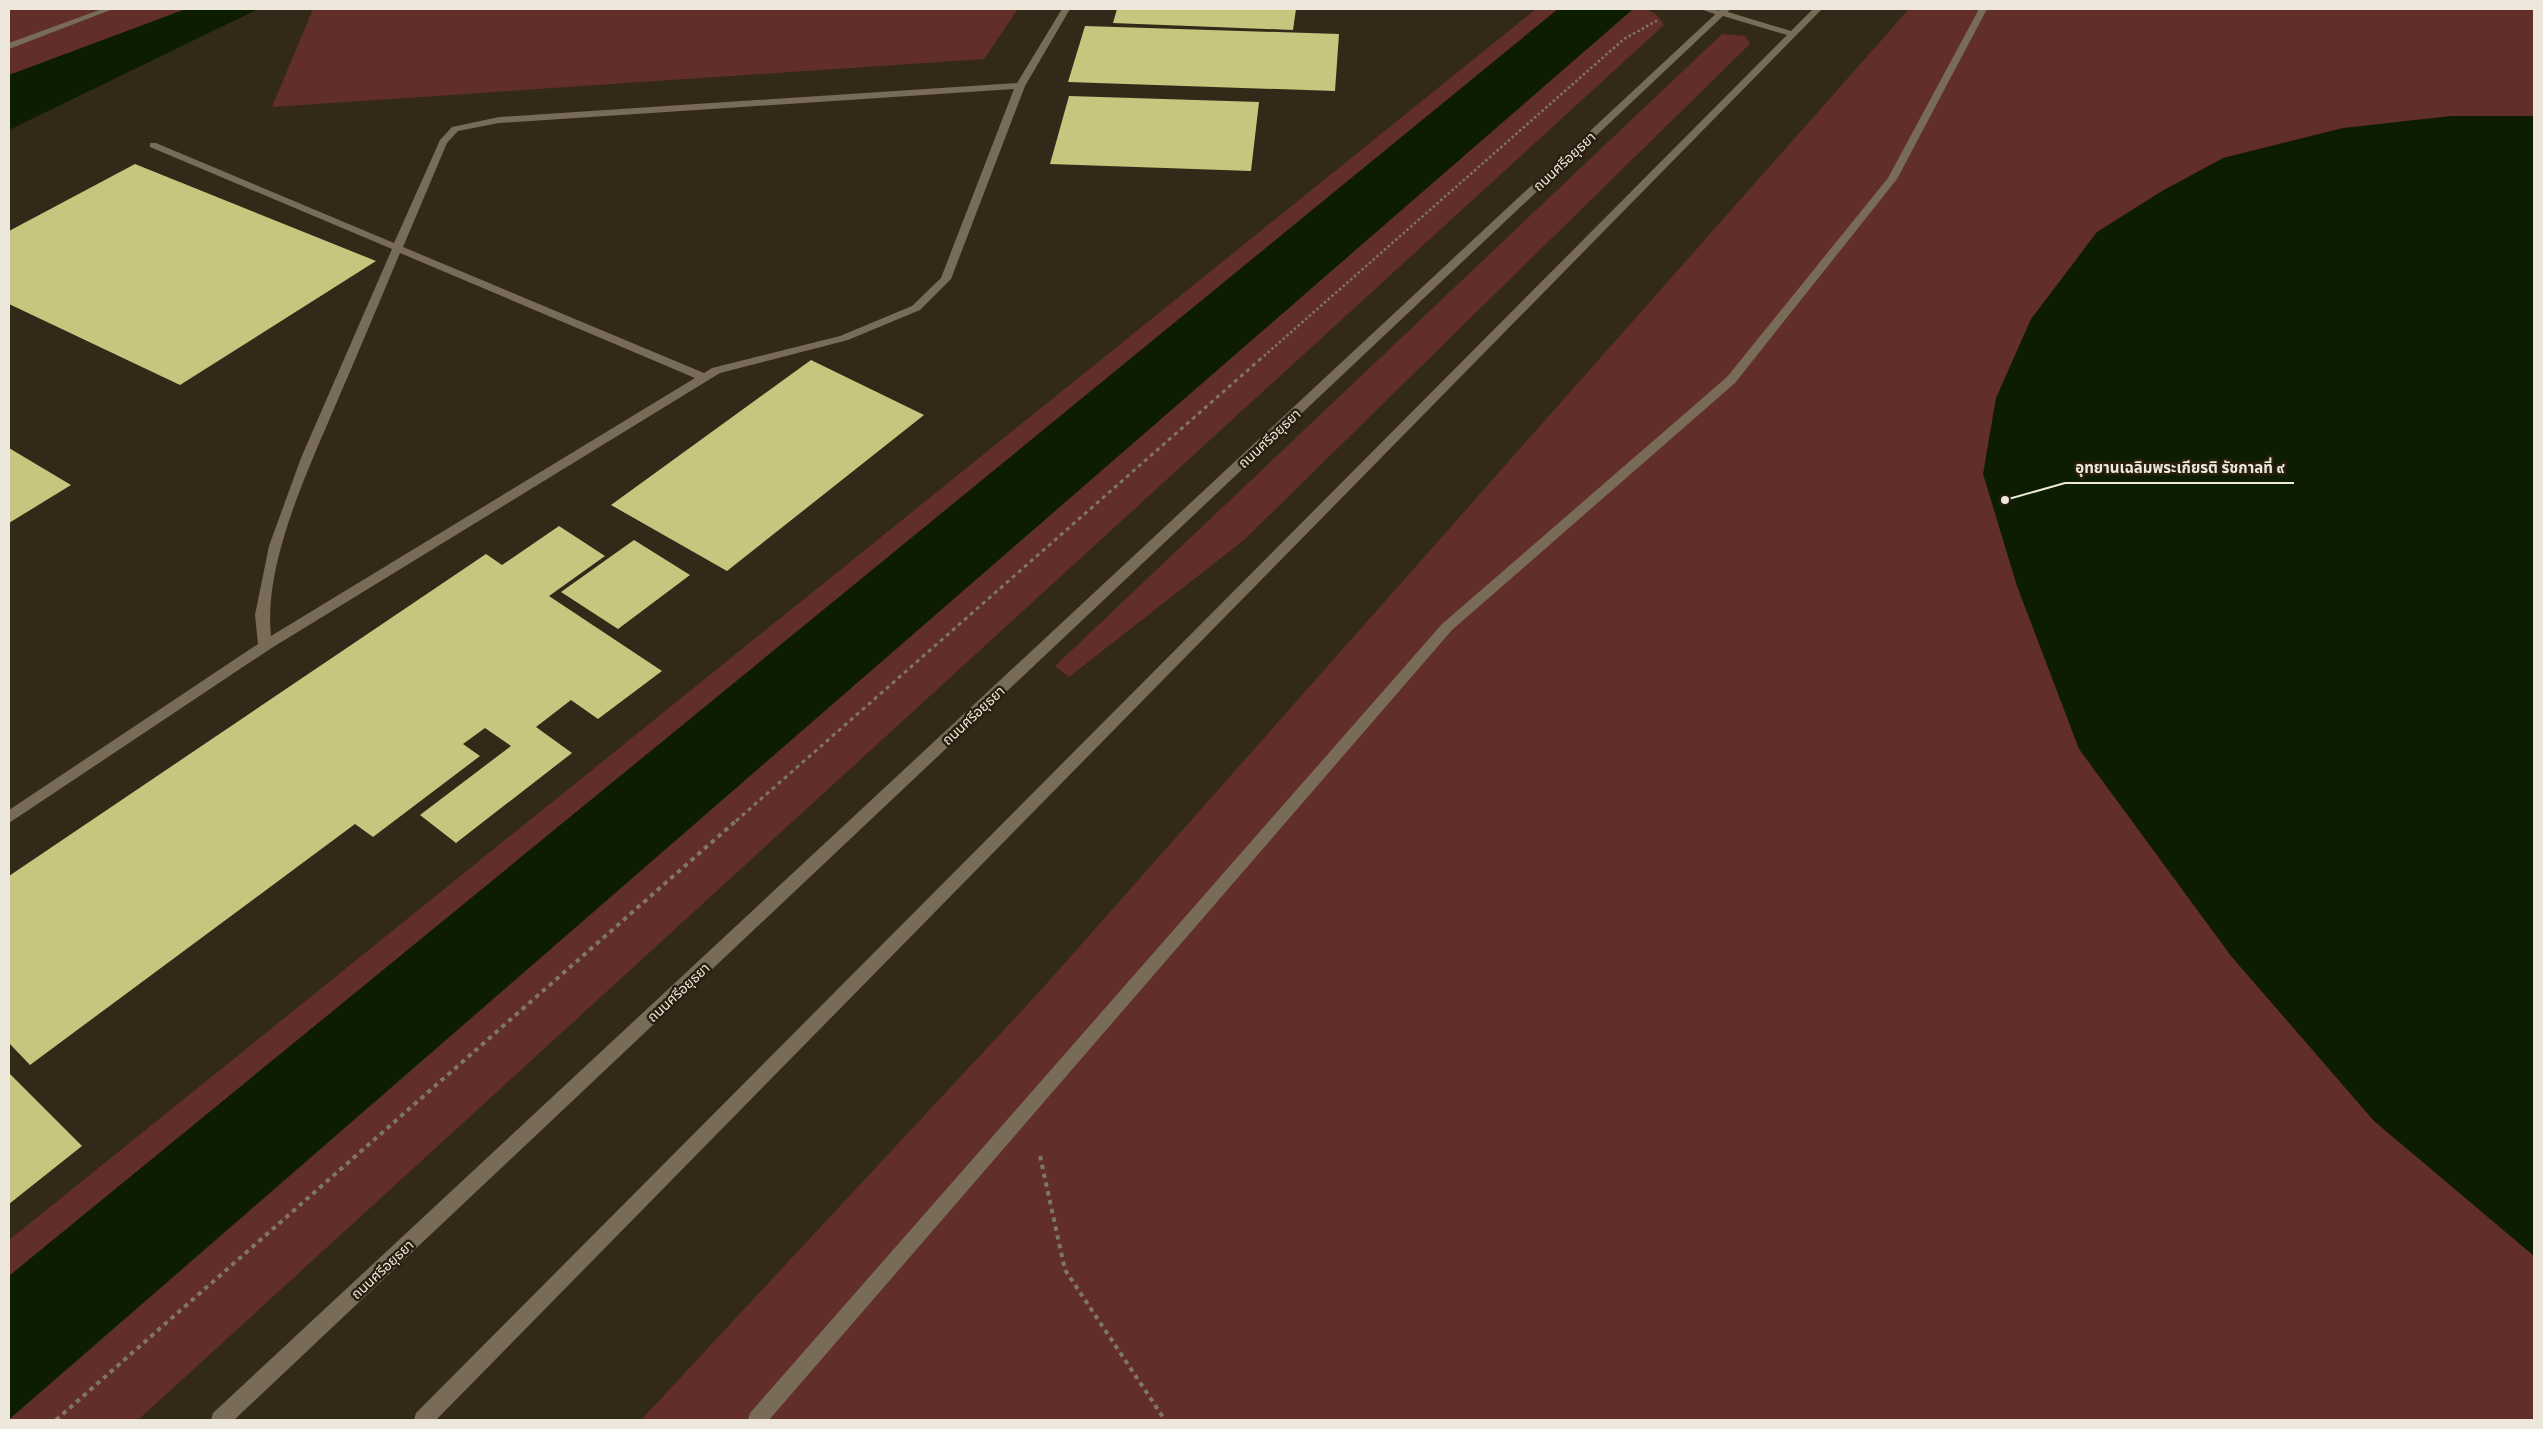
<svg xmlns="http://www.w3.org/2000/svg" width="2543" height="1429" font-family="Lato,'Noto Sans Thai',sans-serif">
<rect width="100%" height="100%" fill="#332918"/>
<path fill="#622e29" d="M9,9h177l-177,66z
M313,9h705l-34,50 -712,48z
M1536,9h22l-1549,1267v-36z
M1633,9c16,0 23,2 31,16l-1526,1395h-129z
M1909,9h625v1411h-1893l400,-430z
M1722,34l23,2 5,8 -506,496 -175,137 -14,-11z"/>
<path fill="#0d1d02" d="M186,9h72l-249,121v-55z
M1558,9h75l-1624,1410v-143z
M2451,116h83v1140l-160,-135 -143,-165 -152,-207 -62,-163 -34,-112 13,-76 35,-79 66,-87 65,-41 61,-33 120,-30z"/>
<path fill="#c7c57e" d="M1117,9h179l-3,21 -180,-7z
M1085,26l254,8 -4,57 -267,-9z
M1069,96l190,6 -8,69 -201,-7z
M135,164l241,97 -196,124 -171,-81v-73z
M811,360l113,55 -197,156 -116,-66z
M9,448l62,37 -62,38z
M559,526l46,30 -56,40 113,75 -64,48 -27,-19 -35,27 36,26 -116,90 -36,-28 91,-69 -26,-18 -22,16 17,12 -107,81 -18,-13 -325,241 -21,-22v-167l477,-322 16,11z
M634,540l56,35 -72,54 -57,-37z
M9,1073l73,73 -73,58z"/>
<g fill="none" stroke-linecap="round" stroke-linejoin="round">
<path stroke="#7e7667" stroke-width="2.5" stroke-dasharray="2.5 2.5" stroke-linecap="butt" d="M1264,356l360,-317 34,-19"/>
<path stroke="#7e7667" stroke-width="3" stroke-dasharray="4 4" stroke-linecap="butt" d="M736,821l529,-466"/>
<path stroke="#7e7667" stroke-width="4" stroke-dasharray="4.5 4.5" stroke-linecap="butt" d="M1040,1156l25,114 100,150
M56,1420l681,-600"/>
<path fill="#786c59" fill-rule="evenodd" d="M102,9h11l-104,40v-6z
M1062,9h8l-45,77 -74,193 -31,31 -72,30 -128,33 -450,276 -261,174v-13l249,-166 -3,-29 14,-69 32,-88 91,-209 -242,-102v-4h6l238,100 46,-103 12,-13 47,-10 518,-34zM1014,89l-73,189 -29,28 -72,30 -128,32 -8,5 -301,-126 44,-104 11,-12 41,-8zM400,253l295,125 -424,258c-8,-72 37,-166 65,-232 22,-51 43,-101 64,-151z
M1979,9h8l-90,170 -162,204 -283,247 -683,790h-21l2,-7 692,-789 285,-247 161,-199z"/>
<path fill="#786c59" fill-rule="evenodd" d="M1700,9h14l11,4 -4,3z"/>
<path fill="#786c59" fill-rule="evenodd" d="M1721,9h9l-2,3 63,19 22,-22h9l-1386,1411h-22l2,-7 1371,-1378 -64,-19 -1489,1404h-23l2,-7z"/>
</g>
<g text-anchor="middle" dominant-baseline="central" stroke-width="5" stroke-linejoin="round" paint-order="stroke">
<g font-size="14" fill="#eee7dc" stroke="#291f0e">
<text transform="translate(1564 161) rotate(-43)">ถนนศรีอยุธยา</text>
<text transform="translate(1269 438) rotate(-43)">ถนนศรีอยุธยา</text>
<text transform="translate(973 715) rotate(-43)">ถนนศรีอยุธยา</text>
<text transform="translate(678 992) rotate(-43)">ถนนศรีอยุธยา</text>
<text transform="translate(382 1269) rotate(-43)">ถนนศรีอยุธยา</text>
</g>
</g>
<path fill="none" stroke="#eee7dc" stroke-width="2" d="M2005 500L2065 483H2294"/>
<circle fill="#eee7dc" stroke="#291f0e" stroke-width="2" cx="2005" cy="500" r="5"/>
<g font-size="15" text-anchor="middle" font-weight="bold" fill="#eee7dc" stroke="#291f0e" stroke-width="5" stroke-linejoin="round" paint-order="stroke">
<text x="2180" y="473">อุทยานเฉลิมพระเกียรติ รัชกาลที่ ๙</text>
</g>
<rect width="2543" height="1429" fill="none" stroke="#eee7dc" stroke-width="20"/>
</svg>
